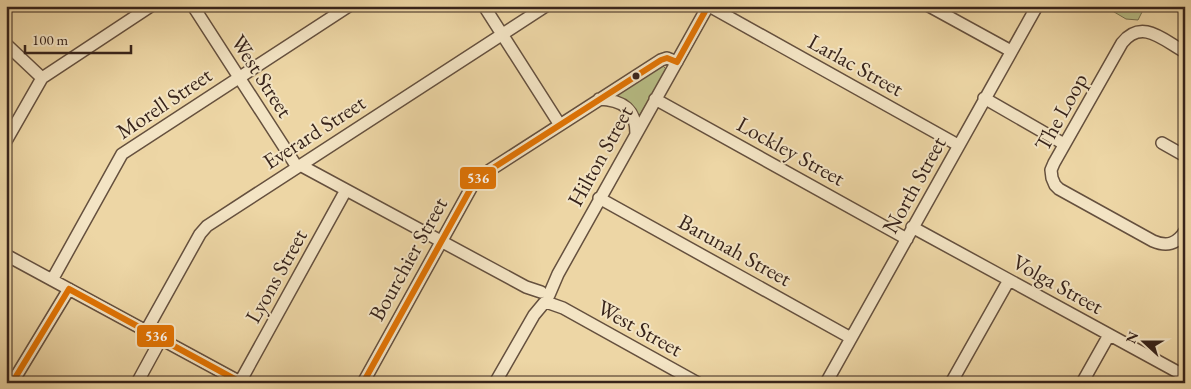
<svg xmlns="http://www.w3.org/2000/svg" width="1191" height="389" font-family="'EB Garamond',serif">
<rect width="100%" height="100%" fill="#edd6a5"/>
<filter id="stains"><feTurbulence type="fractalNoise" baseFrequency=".004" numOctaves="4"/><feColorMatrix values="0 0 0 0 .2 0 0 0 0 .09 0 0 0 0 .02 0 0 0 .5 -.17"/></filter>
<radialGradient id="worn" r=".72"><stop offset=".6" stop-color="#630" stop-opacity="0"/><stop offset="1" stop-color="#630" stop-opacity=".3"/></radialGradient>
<path fill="#b8be86" stroke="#787150" d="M1104,6h41l-7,14 -12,-1z
M663,66l4,4 -30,49c-5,-13 -9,-19 -22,-24l40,-26z"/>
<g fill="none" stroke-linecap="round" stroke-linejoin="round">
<g stroke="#65503e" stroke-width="14">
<path id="minor" d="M193,6l104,161
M484,6l76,119
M709,6l249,139
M929,6l82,45
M6,44l36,34
M1185,52c-22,-12 -43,-34 -63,-9l-68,120 -3,7 1,8 3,7 4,4 94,52c14,6 24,3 32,-10
M984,98l80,46
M599,99c24,1 37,10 37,35
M655,99l252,140
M6,141l36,-63 109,-72
M1162,143l23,13
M300,165l226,122 15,5
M599,198l252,140
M912,227l273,149
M6,255l236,128
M52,280l70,-126 227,-148
M549,295l9,-21 150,-268
M546,302l17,6 135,75
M146,331l54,-97 7,-8 339,-220
M240,382l106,-192
M12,383l57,-94
M137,383l24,-44
M363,383l113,-204 185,-119 6,-2 10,4
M495,383l39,-68 10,-12
M826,383l211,-377
M951,383l58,-103
M1082,383l27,-48"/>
</g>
<use href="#minor" stroke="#f3e4c4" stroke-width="11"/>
<g stroke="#f3e4c4" stroke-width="10">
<path id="bus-1" d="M677,62l31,-56
M69,289l173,94
M12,383l57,-94
M363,383l113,-204 185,-119 6,-2 10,4"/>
</g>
<use href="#bus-1" stroke="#e17404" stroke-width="6"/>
</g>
<circle fill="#38241b" stroke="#f3e4c4" stroke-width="2" cx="636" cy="76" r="4.5"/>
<g text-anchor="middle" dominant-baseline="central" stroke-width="4" stroke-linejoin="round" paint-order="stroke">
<g font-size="22" fill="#38241b" stroke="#f3e4c4">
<text transform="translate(856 65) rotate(29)">Larlac Street</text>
<text transform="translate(262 76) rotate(57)">West Street</text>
<text transform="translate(164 103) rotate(-34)">Morell Street</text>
<text transform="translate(1061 112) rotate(-61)">The Loop</text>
<text transform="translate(314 132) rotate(-33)">Everard Street</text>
<text transform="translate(791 151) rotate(29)">Lockley Street</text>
<text transform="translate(600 156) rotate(-61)">Hilton Street</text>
<text transform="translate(914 185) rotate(-61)">North Street</text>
<text transform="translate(735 250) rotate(29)">Barunah Street</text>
<text transform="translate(408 259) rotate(-61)">Bourchier Street</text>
<text transform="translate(276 276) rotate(-61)">Lyons Street</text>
<text transform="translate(1058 284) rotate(29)">Volga Street</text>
<text transform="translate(640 328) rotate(29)">West Street</text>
</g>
</g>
<g stroke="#f3e4c4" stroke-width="2">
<rect x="459" y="166" width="38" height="24" rx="5" fill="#e17404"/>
<rect x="136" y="324" width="39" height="24" rx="5" fill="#e17404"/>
</g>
<g font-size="14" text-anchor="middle" font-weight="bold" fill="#fff">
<text x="478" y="183">536</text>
<text x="156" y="341">536</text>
</g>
<rect width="1191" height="389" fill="none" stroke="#edd6a5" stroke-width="25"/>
<rect x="8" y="8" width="1176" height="374" fill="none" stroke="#38241b" stroke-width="2.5"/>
<rect x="12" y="12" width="1166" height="364" fill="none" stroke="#38241b"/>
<g transform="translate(1144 342) rotate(291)" stroke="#f3e4c4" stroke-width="4" paint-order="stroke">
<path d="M0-4L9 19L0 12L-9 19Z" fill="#38241b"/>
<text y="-8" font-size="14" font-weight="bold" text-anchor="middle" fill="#38241b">N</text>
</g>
<path d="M25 45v8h106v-8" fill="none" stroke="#38241b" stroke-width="2.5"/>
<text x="32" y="45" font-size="15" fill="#38241b" stroke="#f3e4c4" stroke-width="4" paint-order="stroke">100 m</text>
<rect width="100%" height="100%" filter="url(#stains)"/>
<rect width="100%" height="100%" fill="url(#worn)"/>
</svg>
